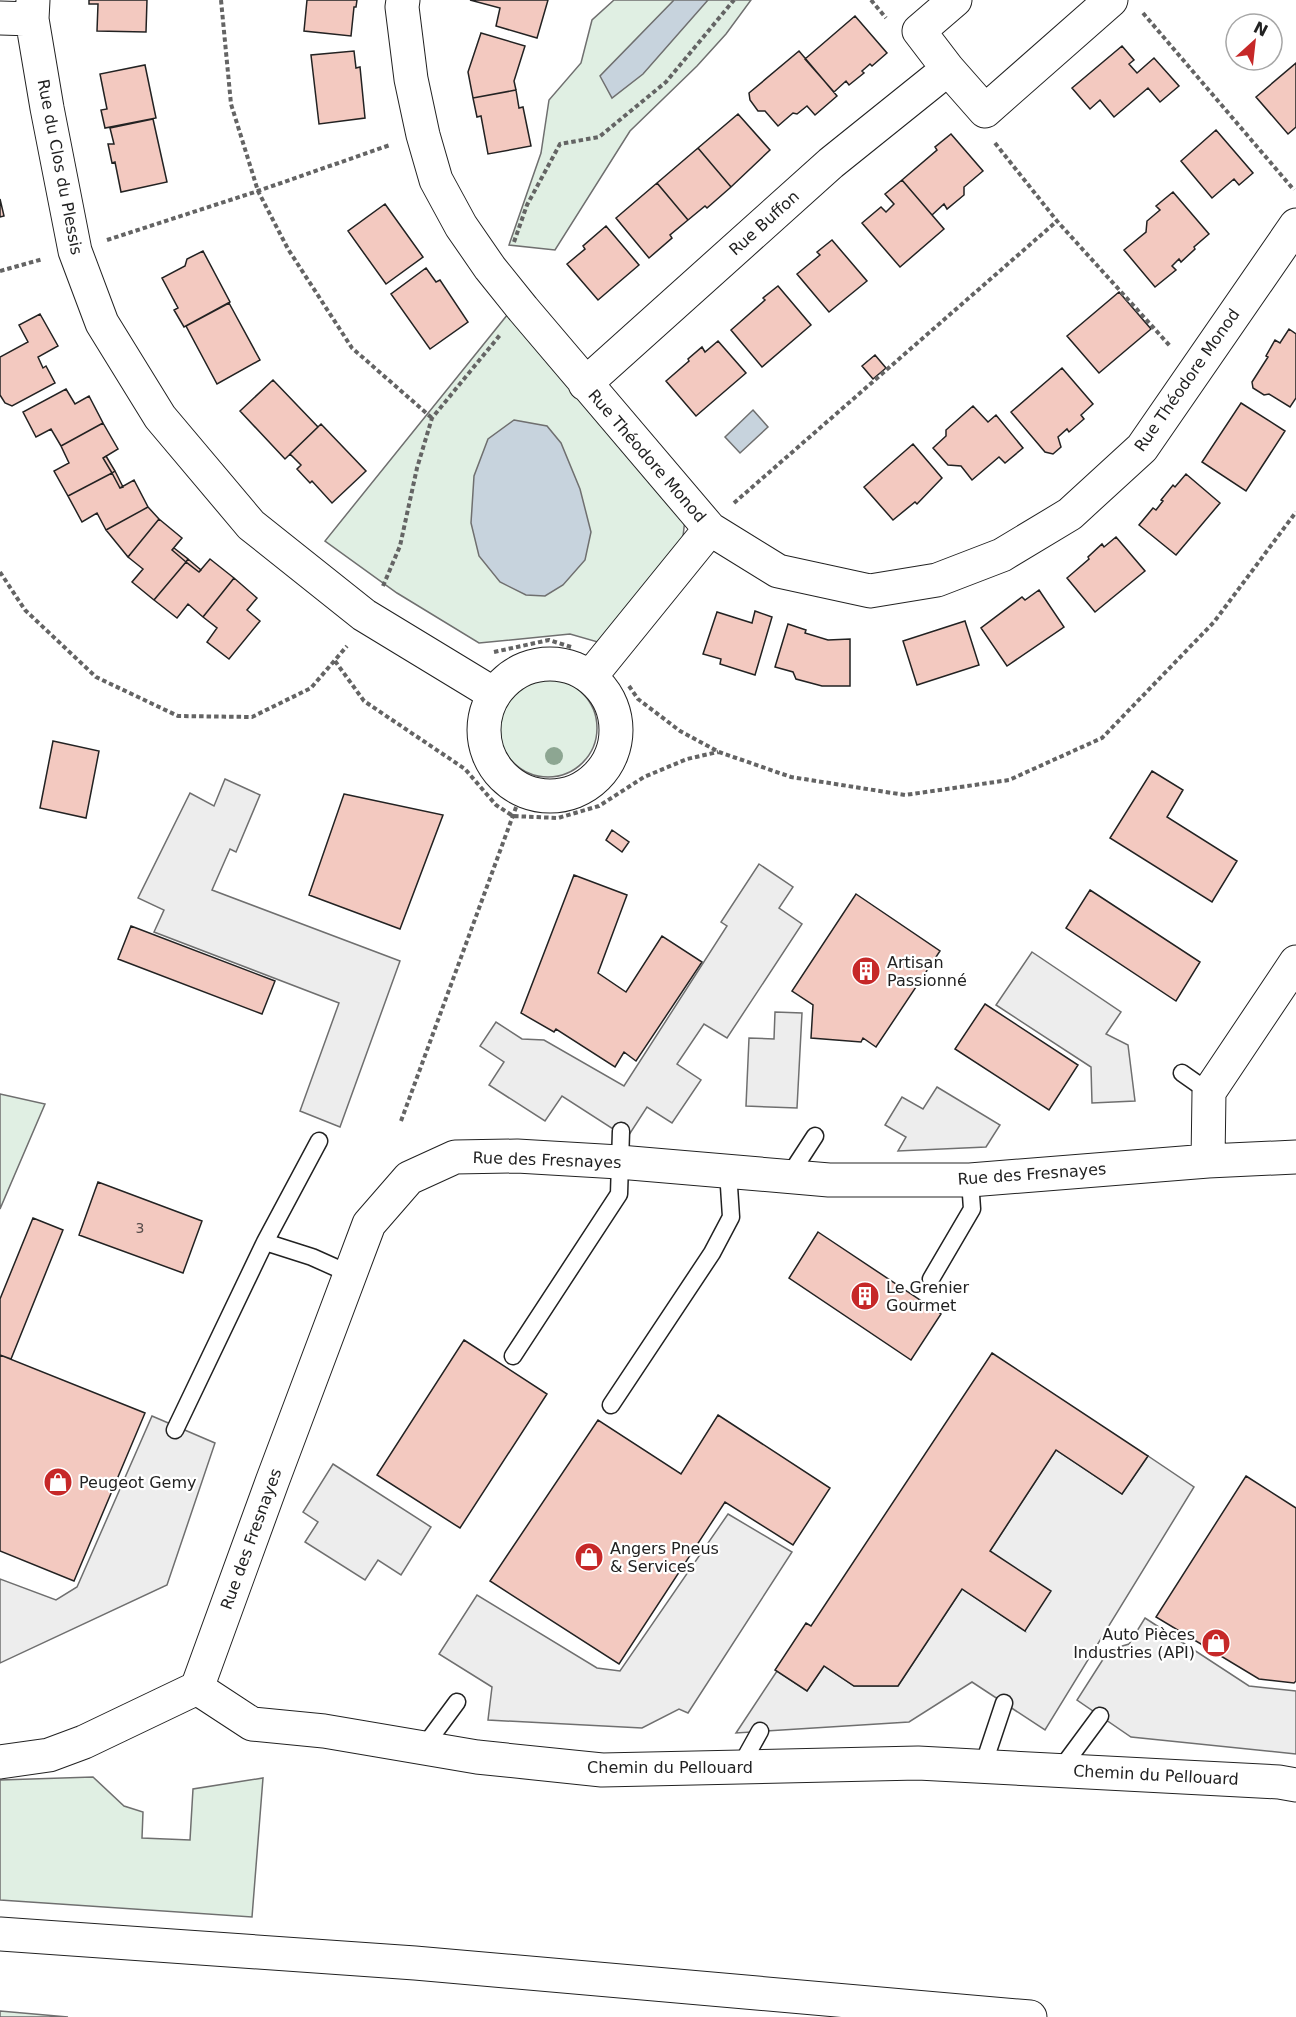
<svg xmlns="http://www.w3.org/2000/svg" width="1296" height="2017" font-family="'DejaVu Sans',sans-serif">
<rect width="100%" height="100%" fill="#fff"/>
<path fill="#e0efe3" stroke="#6f6f6f" stroke-width="1.5" d="M614,0h137l-25,34 -29,32 -67,65 -75,119 -46,-5 32,-92 8,-53 32,-37 11,-43z
M508,314l177,205 -3,26 -81,98 -31,-9 -91,9 -82,-50 -72,-52z
M499 728a49 49 0 1 1 98 0a49 49 0 1 1-98 0Z
M0,1094l45,10 -45,105z
M93,1777l31,29 19,6 -1,26 48,2 3,-51 70,-11 -11,139 -252,-17v-120z
M0,2011l68,6h-68z"/>
<path fill="#ededed" stroke="#6f6f6f" stroke-width="1.5" d="M225,779l35,16 -24,57 -6,-3 -18,41 188,71 -60,166 -40,-16 39,-108 -185,-71 10,-22 -26,-12 52,-105 24,13z
M759,864l34,23 -14,21 23,16 -75,114 -23,-14 -27,40 24,16 -29,43 -25,-16 -20,31 -65,-42 -17,25 -56,-36 15,-23 -24,-16 16,-24 26,17 22,1 80,46 103,-160 -6,-4z
M1032,952l89,60 -15,22 22,11 7,56 -43,2 -1,-36 -95,-62z
M775,1012l27,1 -5,95 -51,-2 3,-68 25,1z
M937,1087l63,38 -14,22 -88,4 8,-14 -21,-12 17,-28 21,12z
M152,1416l63,27 -48,142 -167,78v-84l56,21 21,-13z
M1056,1450l66,44 26,-38 46,31 -149,243 -73,-48 -63,40 -173,11 41,-62 30,20 17,-25 30,20h44l64,-97 63,42 -35,-80z
M333,1464l98,63 -30,48 -23,-15 -13,20 -60,-38 13,-20 -15,-10z
M728,1514l64,38 -104,161 -9,-4 -37,19 -154,-8 4,-33 -53,-33 38,-59 120,73 23,3z
M1145,1618l104,68 47,5v63l-165,-17 -54,-37 32,-50 20,-6z"/>
<path fill="#c7d3dd" stroke="#6f6f6f" stroke-width="1.5" d="M674,0h34l-65,74 -31,24 -12,-22z
M753,410l15,17 -28,26 -15,-16z
M514,420l33,6 14,17 19,46 11,43 -6,28 -22,25 -18,11 -19,-1 -26,-13 -21,-26 -8,-33 3,-47 14,-37z"/>
<path fill="#f3c9c0" stroke="#222" stroke-width="1.5" d="M89,0h58l-1,32 -49,-1 1,-27h-9z
M307,0h50l-1,7h-2l-3,29 -47,-5z
M470,0h78l-11,38 -41,-12 4,-18z
M855,16l32,37 -15,13 -2,-2 -8,7 2,2 -15,12 -3,-4 -12,11 -29,-33z
M481,33l44,13 -11,35 2,9 -43,8 -5,-26z
M1122,46l12,14 -5,4 8,9 17,-15 25,28 -19,16 -12,-14 -34,29 -14,-17 -10,9 -18,-21z
M354,51l2,17 4,-1 5,51 -46,6 -8,-69z
M799,51l38,45 -22,19 -8,-9 -10,8 -4,-1 -15,13 -13,-15h-7l-8,-11 -1,-7z
M1296,63v64l-8,7 -32,-37z
M145,65l11,53 -51,10 -4,-18 6,-1 -7,-35z
M516,90l3,18 4,-1 8,39 -43,8 -7,-38 -4,1 -4,-19z
M738,114l32,36 -39,37 -33,-39z
M153,119l14,63 -46,10 -6,-30 -3,1 -4,-19h6l-4,-16z
M1216,130l37,43 -14,12 -5,-6 -22,19 -31,-37z
M951,134l32,37 -19,16v8l-17,14 -3,-5 -12,11 -30,-35 35,-30 -2,-3z
M698,148l33,39 -24,21 -2,-2 -17,14 -31,-37z
M902,180l42,49 -44,38 -38,-44 19,-16 5,5 8,-8 -9,-10z
M657,183l31,37 -18,15 2,3 -23,20 -33,-40z
M1173,192l36,42 -15,13 1,2 -14,13 -2,-3 -7,7 4,4 -21,17 -31,-37 22,-18 1,-11 13,-11 -4,-4z
M0,199l4,17 -4,1z
M385,204l38,53 -37,27 -38,-53z
M606,226l33,39 -41,35 -31,-36 18,-15 -2,-3z
M832,240l35,41 -38,31 -32,-38 23,-19 -3,-3z
M203,251l27,51 -46,25 -10,-17 4,-2 -16,-30 23,-12 2,-7z
M426,268l10,14 4,-2 28,42 -38,27 -39,-55z
M778,286l33,39 -49,42 -31,-37 34,-30 -2,-2z
M1119,292l32,37 -52,44 -32,-37z
M229,303l31,57 -43,24 -31,-58z
M40,314l18,32 -20,11 5,11 3,-2 9,17 -43,23 -7,-3 -5,-8v-38l28,-15 -9,-17z
M1289,329l7,5v64l-6,9 -21,-13 -5,1 -11,-7 -1,-6 16,-25 -2,-1 9,-16 5,3z
M718,341l28,32 -50,43 -30,-35 23,-20 -1,-2 14,-12 3,5z
M875,355l11,13 -13,11 -11,-13z
M1062,368l31,36 -12,11 3,4 -15,13 -2,-3 -9,8 3,10 -8,7 -8,-2 -34,-40z
M273,380l45,47 -33,32 -45,-48z
M66,389l9,15 14,-8 14,27 -42,23 -10,-17 -15,8 -13,-25z
M1241,403l44,28 -39,60 -44,-29z
M973,406l15,16 8,-7 27,33 -18,15 -6,-6 -27,23 -11,-14 -13,-1 -15,-17 13,-12v-6z
M103,423l15,26 -15,9 9,15 -44,23 -14,-25 15,-8 -8,-17z
M321,424l45,47 -34,32 -20,-22 -2,2 -13,-14 4,-4 -11,-11z
M913,444l29,34 -25,26 -2,-2 -22,18 -29,-33z
M106,456l9,15 -3,2 -9,-15z
M115,471l8,16 -3,1 -8,-15z
M112,473l8,15 14,-8 14,27 -42,23 -9,-17 -15,9 -14,-26z
M1186,474l34,29 -44,52 -37,-30 14,-17 3,2 7,-9 -2,-1 12,-15 2,2z
M148,507l11,12 -31,38 -22,-27z
M159,519l23,19 -10,12 14,12 -32,38 -22,-18 11,-13 -15,-12z
M1116,537l29,34 -50,41 -28,-34 22,-19 -1,-2 14,-13 2,3z
M174,548l14,11 -2,3 -14,-12z
M188,559l13,11 -2,2 -13,-10z
M210,559l24,19 -31,39 -15,-13 -11,14 -23,-18 32,-38 13,10z
M234,578l23,20 -10,12 13,11 -31,38 -22,-17 10,-14 -14,-11z
M1039,590l25,37 -57,39 -26,-38 41,-31 3,3z
M755,611l17,6 -17,58 -35,-11 1,-5 -18,-5 14,-42 35,11z
M965,621l14,44 -62,20 -14,-44z
M788,624l18,6 -1,3 23,7 22,-1v47h-28l-26,-7 -3,-7 -18,-5z
M53,741l46,10 -13,67 -46,-10z
M1152,771l31,19 -16,27 70,44 -25,41 -102,-64z
M344,794l99,21 -43,114 -91,-34z
M612,830l17,12 -7,10 -16,-12z
M574,875l53,20 -29,78 28,19 36,-56 40,26 -66,99 -12,-9 -9,15 -59,-38 -2,3 -33,-19z
M1090,890l110,72 -24,39 -110,-73z
M856,894l84,57 -64,96 -13,-9 -2,4 -50,-4 2,-33 -21,-14z
M131,926l144,55 -13,33 -144,-55z
M985,1004l93,61 -29,45 -94,-61z
M98,1182l104,39 -19,52 -104,-38z
M33,1218l30,12 -52,129 -11,-4v-56z
M818,1232l123,82 -30,46 -122,-82z
M464,1340l83,54 -87,134 -83,-53z
M992,1353l156,103 -26,38 -66,-44 -66,101 61,40 -26,40 -63,-42 -64,97h-44l-30,-20 -17,25 -32,-21 31,-47 5,3z
M0,1355l145,58 -71,168 -74,-30z
M718,1415l112,73 -37,57 -68,-43 -106,162 -129,-83 108,-161 83,54z
M1246,1476l50,32v173l-2,2 -35,-4 -103,-62z"/>
<g fill="none" stroke-linecap="round" stroke-linejoin="round">
<g stroke="#222" stroke-width="19">
<path id="lane" d="M1182,1073l27,19
M789,1176l26,-40
M265,1242l54,-101
M931,1279l41,-70 -2,-29
M513,1356l106,-162 2,-63
M611,1405l101,-152 19,-36 -3,-46
M175,1430l90,-188 47,15 38,17
M423,1748l34,-46
M983,1766l21,-63
M740,1767l20,-36
M1060,1770l40,-54"/>
</g>
<g stroke="#222" stroke-width="35">
<path id="street" d="M33,0l-1,19 15,89 28,143 27,72 58,94 91,108 113,90 130,79
M403,0l-1,7 9,72 12,56 13,45 25,46 29,42 33,41 187,220 68,42 92,20 67,-11 65,-25 68,-41 72,-66 154,-223
M955,0l-36,31 29,38 37,42 126,-111
M0,18l32,1
M585,384l246,-221 117,-94
M484 730a66 66 0 1 1 132 0a66 66 0 1 1-132 0Z
M590,677l120,-148
M1208,1161l1,-69 87,-130
M197,1688l75,-206 97,-258 40,-46 46,-21 62,-1 102,6 210,18h141l238,-19 88,-4
M197,1688l55,36 72,7 153,26 125,13 316,-7 361,19 17,3
M0,1762l49,-7 35,-13 113,-54"/>
</g>
<g stroke="#222" stroke-width="35">
<path id="secondary" d="M0,1934l415,29 615,54"/>
</g>
<path stroke="#646464" stroke-width="4" stroke-dasharray="4.5 3" stroke-linecap="butt" d="M221,0l10,104 27,87 30,58 64,99 80,70
M871,0l15,18
M1143,13l151,177
M995,143l62,78 113,125
M107,240l151,-49 132,-46
M514,242l13,-37 33,-61 39,-7 67,-55 68,-82
M0,271l43,-12
M734,503l323,-282
M0,572l25,38 71,67 82,39 74,1 59,-29 36,-42
M383,586l17,-40 17,-78 15,-50 68,-83
M494,652l55,-12 22,7
M335,661l29,40 101,68 31,36 17,11 45,2 41,-12 45,-29 43,-18 31,-7
M629,686l9,13 42,32 39,21 72,25 114,18 104,-15 93,-42 112,-116 82,-110
M401,1121l121,-330"/>
<use href="#lane" stroke="#fff" stroke-width="16"/>
<use href="#street" stroke="#fff" stroke-width="33"/>
<use href="#secondary" stroke="#fff" stroke-width="33"/>
</g>
<circle fill="#8da692" cx="554" cy="756" r="9"/>
<defs>
<g id="building-disc" transform="scale(1.5)"><circle r="9.5" fill="#c62828" stroke="#fff"/><path d="M-4-6H4V6H1V3H-1V6H-4ZM-2.5-4.3h1.7v1.8h-1.7ZM.8-4.3h1.7v1.8H.8ZM-2.5-1h1.7V.8h-1.7ZM.8-1h1.7V.8H.8Z" fill="#fff"/></g>
<g id="shop-disc" transform="scale(1.5)"><circle r="9.5" fill="#c62828" stroke="#fff"/><path d="M-5-2.5h2.3a2.7 3.5 0 0 1 5.4 0H5L5.5 6h-11ZM-1.5-2.5h3a1.5 2.3 0 0 0-3 0Z" fill="#fff"/></g>
</defs>
<g fill-rule="evenodd">
<use href="#building-disc" x="866" y="971"/>
<use href="#building-disc" x="865" y="1296"/>
<use href="#shop-disc" x="58" y="1482"/>
<use href="#shop-disc" x="589" y="1557"/>
<use href="#shop-disc" x="1216" y="1643"/>
</g>
<g text-anchor="middle" dominant-baseline="central" stroke-width="4.5" stroke-linejoin="round" paint-order="stroke">
<g font-size="14" fill="#564c4a">
<text x="140" y="1228">3</text>
</g>
<g font-size="16" fill="#222" stroke="#fff">
<text transform="translate(60 167) rotate(79)">Rue du Clos du Plessis</text>
<text transform="translate(764 223) rotate(-42)">Rue Buffon</text>
<text transform="translate(1187 380) rotate(-55)">Rue Théodore Monod</text>
<text transform="translate(647 456) rotate(49)">Rue Théodore Monod</text>
<text transform="translate(547 1160) rotate(2)">Rue des Fresnayes</text>
<text transform="translate(1032 1174) rotate(-4)">Rue des Fresnayes</text>
<text transform="translate(251 1539) rotate(-70)">Rue des Fresnayes</text>
<text x="670" y="1767">Chemin du Pellouard</text>
<text transform="translate(1156 1775) rotate(3)">Chemin du Pellouard</text>
</g>
<g font-size="16" fill="#222" stroke="#fff" text-anchor="start">
<text x="887" y="962">Artisan<tspan x="887" dy="18">Passionné</tspan></text>
<text x="886" y="1287">Le Grenier<tspan x="886" dy="18">Gourmet</tspan></text>
<text x="79" y="1482">Peugeot Gemy</text>
<text x="610" y="1548">Angers Pneus<tspan x="610" dy="18">&amp; Services</tspan></text>
<text x="1195" y="1634" text-anchor="end">Auto Pièces<tspan x="1195" dy="18">Industries (API)</tspan></text>
</g>
</g>
<g transform="translate(1254 42) rotate(27)"><circle r="28" fill="#ffffff" stroke="#a7a7a7" stroke-width="1.5"/>
<path d="M0-4.5L10 22L0 15L-10 22Z" fill="#c62828"/>
<text y="-9" font-size="16" font-weight="bold" text-anchor="middle" fill="#222222">N</text>
</g>
</svg>
